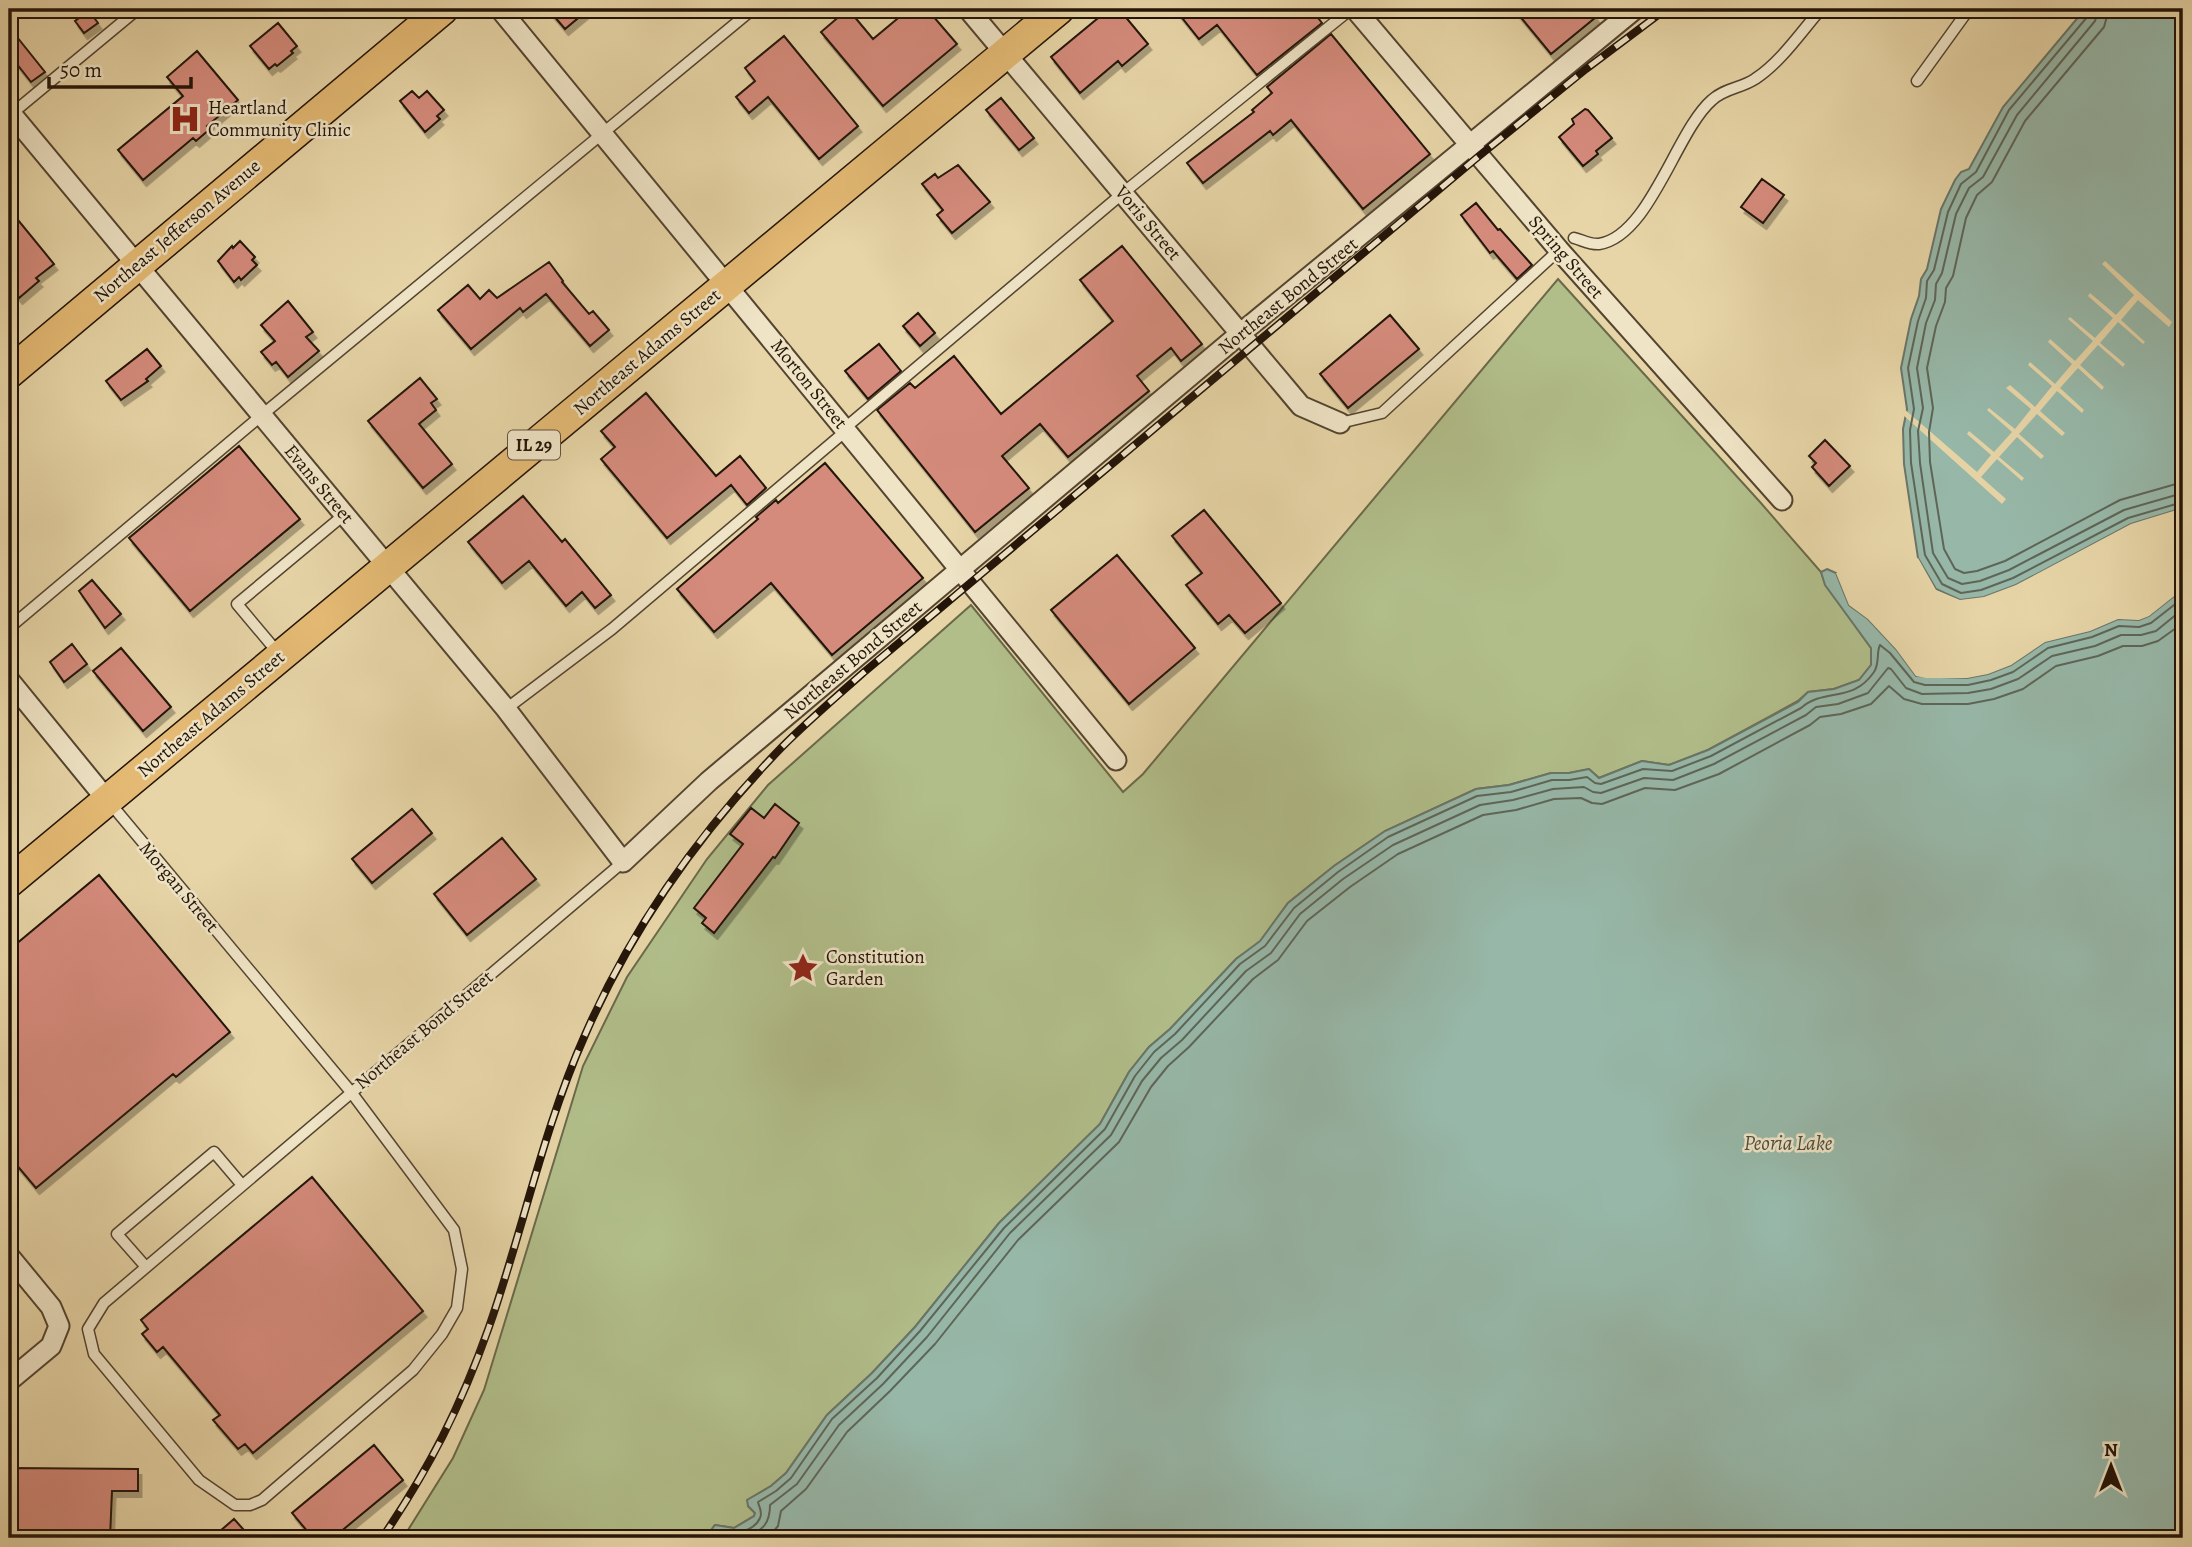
<svg xmlns="http://www.w3.org/2000/svg" width="2192" height="1547" font-family="Alegreya,serif">
<defs>
<filter id="shadow"><feDropShadow dx="3.5" dy="6" stdDeviation="0" flood-color="#0004"/></filter>
</defs>
<rect width="100%" height="100%" fill="#e7d5a7"/>
<filter id="stains"><feTurbulence type="fractalNoise" baseFrequency=".00286" numOctaves="4"/><feColorMatrix values="0 0 0 0 .2 0 0 0 0 .09 0 0 0 0 .02 0 0 0 .5 -.17"/></filter>
<radialGradient id="worn" r=".72"><stop offset=".6" stop-color="#630" stop-opacity="0"/><stop offset="1" stop-color="#630" stop-opacity=".3"/></radialGradient>
<path fill="#b1be8a" stroke="#6a6949" stroke-width="2" d="M1558,279l202,223 61,70 5,13 45,63v17l-12,15 -25,9 -26,3 -10,9 -90,49 -39,15 -27,-4 -43,17 -10,-9 -20,4h-18l-42,12 -33,4 -91,42 -51,35 -46,37 -28,39 -24,17 -66,70 -21,18 -20,25 -29,52 -101,99 -84,104 -43,46 -45,42 -41,58 -15,13 -23,14v6l7,7 -1,3 -20,12 -19,-3 -10,13h-302l50,-80 31,-68 99,-324 44,-89 80,-118 61,-74 203,-180 152,187 20,-18z"/>
<path fill="#97b8a9" stroke="#697669" stroke-width="2" d="M2085,9h98v499l-52,16 -115,61 -32,12 -24,3 -24,-11 -18,-31 -14,-94 -1,-35 4,-20 -6,-41 10,-49 8,-23 2,-17 6,-10 14,-60 14,-29 6,-8 8,-3 34,-62z
M1827,569l9,4 13,32 19,14 28,30 20,27 51,2 21,-4 23,-9 34,-23 45,-11 28,-12 21,1 10,-4 34,-27v949h-1478l10,-13 19,3 20,-12 1,-3 -7,-7 -1,-6 24,-14 15,-13 41,-58 45,-42 43,-46 84,-104 101,-99 29,-52 20,-25 21,-18 66,-70 24,-18 28,-38 46,-37 51,-35 91,-42 33,-4 42,-12h18l20,-4 10,9 43,-17 27,4 39,-15 90,-48 10,-10 26,-3 25,-9 12,-15v-17l-46,-63 -4,-13z"/>
<path fill="#e7d5a7" d="M2105,261l67,61 -3,5 -31,-27 -17,20 24,22 -2,2 -25,-22 -18,21 25,21 -2,3 -25,-22 -18,20 24,22 -2,3 -24,-22 -18,20 24,22 -2,3 -25,-22 -17,20 25,22 -3,3 -25,-22 -18,20 25,22 -3,3 -24,-22 -18,20 25,21 -2,3 -25,-22 -16,18 25,22 -4,5 -100,-90 1,-6 74,64 14,-17 -24,-21 2,-3 25,21 18,-20 -25,-22 2,-2 26,21 16,-20 -25,-21 4,-3 25,22 17,-21 -24,-21 2,-3 25,22 17,-20 -24,-22 2,-3 25,22 18,-20 -25,-22 2,-2 25,21 18,-20 -25,-22 2,-3 26,22 18,-20 -32,-31z
M2183,508v3l-51,16 -115,61 -33,12 -24,4 -26,-11 -19,-34 3,-1 18,32 24,10 24,-3 32,-12 115,-61z
M1836,573h3l13,29 19,15 27,29 21,27 7,2 41,-1 20,-4 22,-8 35,-23 45,-12 29,-11h20l9,-3 34,-27h2v3l-34,27 -10,4 -21,-1 -28,12 -45,11 -34,23 -23,9 -21,4h-41l-10,-2 -20,-27 -28,-30 -19,-14z"/>
<g fill="none" stroke-linecap="round" stroke-linejoin="round">
<path stroke="#5d6658" stroke-width="2" d="M2090,9l-2,7 -79,94 -33,62 -15,12 -13,28 -14,58 -7,11 -1,17 -8,23 -10,47 6,41 -4,21 1,33 14,92 17,29 19,9 20,-3 32,-12 115,-60 55,-16
M2099,9l-4,12 -78,94 -34,62 -14,11 -13,26 -14,59 -6,11 -1,16 -9,23 -9,45 6,40 -5,23 2,32 13,90 15,25 14,6 18,-3 29,-11 115,-60 59,-17
M2109,9l-5,18 -79,94 -33,61 -15,13 -11,23 -13,58 -7,12 -1,14 -9,24 -9,42 6,40 -4,24 1,30 14,87 11,20 9,4 13,-2 28,-10 115,-61 63,-18
M714,1538l5,-5c13,2 35,-1 41,-15 3,-6 -1,-11 -2,-16l18,-11 15,-13 41,-59 45,-41 43,-47 84,-103 101,-99 30,-53 19,-24 21,-18 65,-70 25,-18 29,-38 44,-36 50,-35 89,-41 34,-4 41,-12h17l18,-3 8,6 6,1 42,-15 29,2 39,-15 90,-48c24,-21 51,-4 73,-36 6,-9 2,-19 6,-27l10,8 24,29 11,3h43l23,-5 22,-8 35,-24 44,-11 27,-11 20,1 12,-4 32,-25
M747,1538c16,-9 23,-14 23,-33l27,-21 42,-59 44,-41 44,-47 83,-104 101,-98 31,-54 19,-23 21,-18 64,-69 25,-18 29,-39 43,-35 50,-34 87,-40 33,-5 40,-11 31,-2 9,5 8,1 43,-15 29,2 41,-16 92,-49 10,-8 22,-3 30,-11 20,-25 3,1 15,19 16,6 46,-1 23,-4 27,-10 34,-23 43,-10 26,-11h20l15,-4 27,-22
M768,1538l10,-12 3,-15 25,-22 41,-57 43,-41 45,-47 83,-104 101,-98 32,-55 17,-21 21,-19 64,-68 25,-19 29,-39 43,-34 48,-33 85,-39 33,-5 38,-11 27,-1 11,5 10,1 43,-16 30,2 44,-16 91,-49 10,-8 21,-3 30,-10 18,-18 15,13 18,5h46l26,-5 29,-10 33,-23 42,-10 25,-10h19l16,-5 25,-18"/>
</g>
<path fill="#d58b7c" stroke="#231408" stroke-width="2" filter="url(#shadow)" d="M548,9h41l-24,20z
M848,9l25,30 36,-30h18l30,35 -74,62 -62,-74z
M1109,9h10l29,35 -26,22 -4,-5 -38,32 -29,-36z
M1175,9h75l5,6 8,-6h48l11,14 -65,52 -40,-50 -18,14z
M1514,9h76l6,8 -45,37z
M89,11l9,12 -14,10 -9,-12z
M278,23l19,23 -6,5 2,2 -16,13 -2,-2 -6,5 -19,-23z
M9,27l36,45 -14,10 -22,-28z
M1331,34l99,120 -67,55 -72,-89 -18,15 -3,-4 -67,52 -16,-20 67,-51 -2,-2 20,-17 -5,-6z
M784,36l74,90 -39,33 -51,-62 -19,16 -13,-16 19,-16 -10,-13z
M197,51l41,49 -31,26 3,3 -14,12 -3,-3 -50,42 -25,-30 65,-54 -16,-19z
M412,91l7,7 8,-7 17,19 -7,6 3,3 -15,13 -25,-31z
M1001,98l33,40 -15,12 -33,-40z
M1585,109l3,1 24,28 -16,13 2,3 -15,12 -24,-29 15,-13 -2,-5z
M958,165l32,37 -38,31 -15,-18 6,-5 -21,-26 13,-10 3,4z
M1762,179l22,16 -21,28 -22,-16z
M1476,203l22,27 2,-1 32,36 -15,14 -24,-28 -3,2 -29,-38z
M9,209l45,55 -18,14 3,3 -20,17 -10,-12z
M240,241l15,16 -3,3 5,5 -16,15 -2,-3 -5,5 -16,-21 14,-15 1,2z
M1122,246l80,98 -21,17 -10,-13 -34,28 12,15 -81,66 -28,-33 -38,32 27,32 -54,44 -98,-122 33,-27 5,5 39,-32 47,58 112,-93 -33,-41z
M549,262l14,19 -1,1 27,32 4,-3 16,19 -19,16 -44,-52 -23,18 -3,-4 -49,41 -33,-39 30,-25 12,14 9,-9 8,8z
M288,301l25,31 -7,5 13,14 -31,26 -12,-15 -4,3 -11,-13 14,-11 -14,-16z
M918,313l17,20 -15,13 -17,-20z
M1390,315l29,34 -71,59 -28,-34z
M879,344l22,27 -33,28 -23,-28z
M147,349l14,17 -15,13 2,2 -27,19 -15,-19z
M420,378l17,21 -6,4 5,7 -17,14 33,40 -29,24 -55,-67z
M646,393l70,83 24,-20 26,32 -19,17 -16,-20 -64,53 -66,-79 14,-12 -14,-16z
M1825,440l25,26 -21,20 -17,-19 4,-4 -7,-7z
M239,446l61,73 -110,92 -61,-73z
M825,463l98,115 -91,77 -61,-72 -57,49 -37,-43 81,-70 -2,-2 20,-17 2,3z
M523,496l39,46 3,-3 46,56 -16,13 -13,-16 -16,14 -37,-45 -27,22 -34,-41z
M1204,510l77,93 -36,30 -16,-18 -11,9 -32,-39 16,-12 -30,-37z
M1117,555l78,93 -66,56 -78,-94z
M92,580l29,34 -16,14 -26,-37z
M72,644l15,20 -23,18 -14,-20z
M121,648l50,59 -28,24 -50,-60z
M775,804l24,19 -24,35 -2,-1 -59,76 -12,-10 4,-5 -12,-10 49,-64 -13,-10 21,-26 13,10z
M412,809l20,24 -60,50 -20,-24z
M502,838l34,41 -69,56 -33,-41z
M99,875l131,157 -54,45 -3,-3 -137,114 -27,-32v-206z
M312,1177l111,134 -170,142 -8,-9 -7,5 -25,-29 7,-5 -57,-68 -6,5 -15,-18 6,-5 -7,-9z
M374,1445l29,35 -70,58h-20l-21,-25z
M9,1468l129,1v22h-26l-2,47h-101z
M234,1519l10,11 -5,8h-27z"/>
<g fill="none" stroke-linecap="round" stroke-linejoin="round">
<g stroke="#544430" stroke-width="13">
<path id="lane" d="M1917,81l52,-72
M9,116l129,-107
M1574,238c8,2 17,7 25,6 51,-8 77,-113 113,-144 13,-12 30,-12 43,-21 26,-17 46,-47 66,-70
M1340,423l42,-10 177,-163
M845,428l278,-235 228,-184
M9,628l253,-213 491,-406
M279,654l-42,-50 108,-90
M506,709l106,-80 235,-199
M110,803l241,289 103,138 8,39 -5,39 -15,26 -29,36 -151,130 -12,5h-15l-36,-25 -105,-126 -6,-25 16,-26 519,-441
M146,1267l-29,-33 97,-82 28,33"/>
</g>
<g stroke="#544430" stroke-width="23">
<path id="street" d="M500,9l616,751
M968,9l333,397 39,17
M1355,9l204,241 223,250
M9,111l497,598 117,153 86,-81 532,-448 394,-324
M9,680l98,120
M9,1256l42,51 8,19 -8,20 -42,35"/>
</g>
<g stroke="#231408" stroke-width="33">
<path id="primary" d="M9,373l434,-364
M9,882l1050,-873"/>
</g>
<use href="#lane" stroke="#efe4c6" stroke-width="10"/>
<use href="#street" stroke="#efe4c6" stroke-width="19"/>
<use href="#primary" stroke="#e4ba74" stroke-width="30"/>
<g stroke="#231408" stroke-width="8">
<path id="rail" d="M382,1538c47,-69 79,-132 107,-211 34,-97 54,-198 96,-292 47,-108 114,-202 196,-287 26,-26 54,-50 82,-75l616,-517 107,-87 80,-60"/>
</g>
<use href="#rail" stroke="#efe4c6" stroke-width="5" stroke-dasharray="16" stroke-linecap="butt"/>
</g>
<defs>
<g id="hospital-bare" transform="scale(2.415)"><path d="M-5-5h3v3.5h4V-5h3V5h-3V1.5h-4V5h-3Z" fill="#8f2418" stroke="#efe4c6" stroke-width="2.5" paint-order="stroke"/></g>
<g id="sight-bare" transform="scale(2.415)"><path d="M0-6L1.8-2.2L6-1.7L2.9 1.2L3.7 5.4L0 3.3L-3.7 5.4L-2.9 1.2L-6-1.7L-1.8-2.2Z" fill="#8f2418" stroke="#efe4c6" stroke-width="2.5" paint-order="stroke"/></g>
</defs>
<g fill-rule="evenodd">
<use href="#hospital-bare" x="185" y="119"/>
<use href="#sight-bare" x="803" y="968"/>
</g>
<g text-anchor="middle" dominant-baseline="central" stroke-width="5" stroke-linejoin="round" paint-order="stroke">
<rect fill="#efe4c6" stroke="#605241" stroke-width="2" x="508" y="430.5" width="52" height="29" rx="5"/>
<g font-size="18" font-weight="bold" fill="#231408">
<text x="534" y="445">IL 29</text>
</g>
<g font-size="19" fill="#231408" stroke="#efe4c6" text-anchor="start">
<text x="208" y="108">Heartland<tspan x="208" dy="22">Community Clinic</tspan></text>
<text x="826" y="957">Constitution<tspan x="826" dy="22">Garden</tspan></text>
</g>
<g font-size="19" fill="#231408" stroke="#efe4c6">
<text transform="translate(1148 223) rotate(50)">Voris Street</text>
<text transform="translate(177 231) rotate(-40)">Northeast Jefferson Avenue</text>
<text transform="translate(1566 257) rotate(49)">Spring Street</text>
<text transform="translate(1288 296) rotate(-39)">Northeast Bond Street</text>
<text transform="translate(647 352) rotate(-40)">Northeast Adams Street</text>
<text transform="translate(809 384) rotate(51)">Morton Street</text>
<text transform="translate(319 484) rotate(50)">Evans Street</text>
<text transform="translate(853 660) rotate(-40)">Northeast Bond Street</text>
<text transform="translate(211 714) rotate(-40)">Northeast Adams Street</text>
<text transform="translate(179 887) rotate(50)">Morgan Street</text>
<text transform="translate(424 1030) rotate(-40)">Northeast Bond Street</text>
</g>
<g font-size="21" font-style="italic" fill="#4c4d40" stroke="#efe4c6">
<text x="1788" y="1143">Peoria Lake</text>
</g>
</g>
<rect width="2192" height="1547" fill="none" stroke="#e7d5a7" stroke-width="35"/>
<rect x="10" y="10" width="2171" height="1526" fill="none" stroke="#231408" stroke-width="3.5"/>
<rect x="18" y="18" width="2157" height="1512" fill="none" stroke="#231408" stroke-width="2"/>
<g transform="translate(2111 1466)" stroke="#efe4c6" stroke-width="5" paint-order="stroke">
<path d="M0-5L12 26L0 18L-12 26Z" fill="#231408"/>
<text y="-10" font-size="19" font-weight="bold" text-anchor="middle" fill="#231408">N</text>
</g>
<path d="M49 77v10h142v-10" fill="none" stroke="#231408" stroke-width="3.5"/>
<text x="60" y="77" font-size="21" fill="#231408" stroke="#efe4c6" stroke-width="5" paint-order="stroke">50 m</text>
<rect width="100%" height="100%" filter="url(#stains)"/>
<rect width="100%" height="100%" fill="url(#worn)"/>
</svg>
